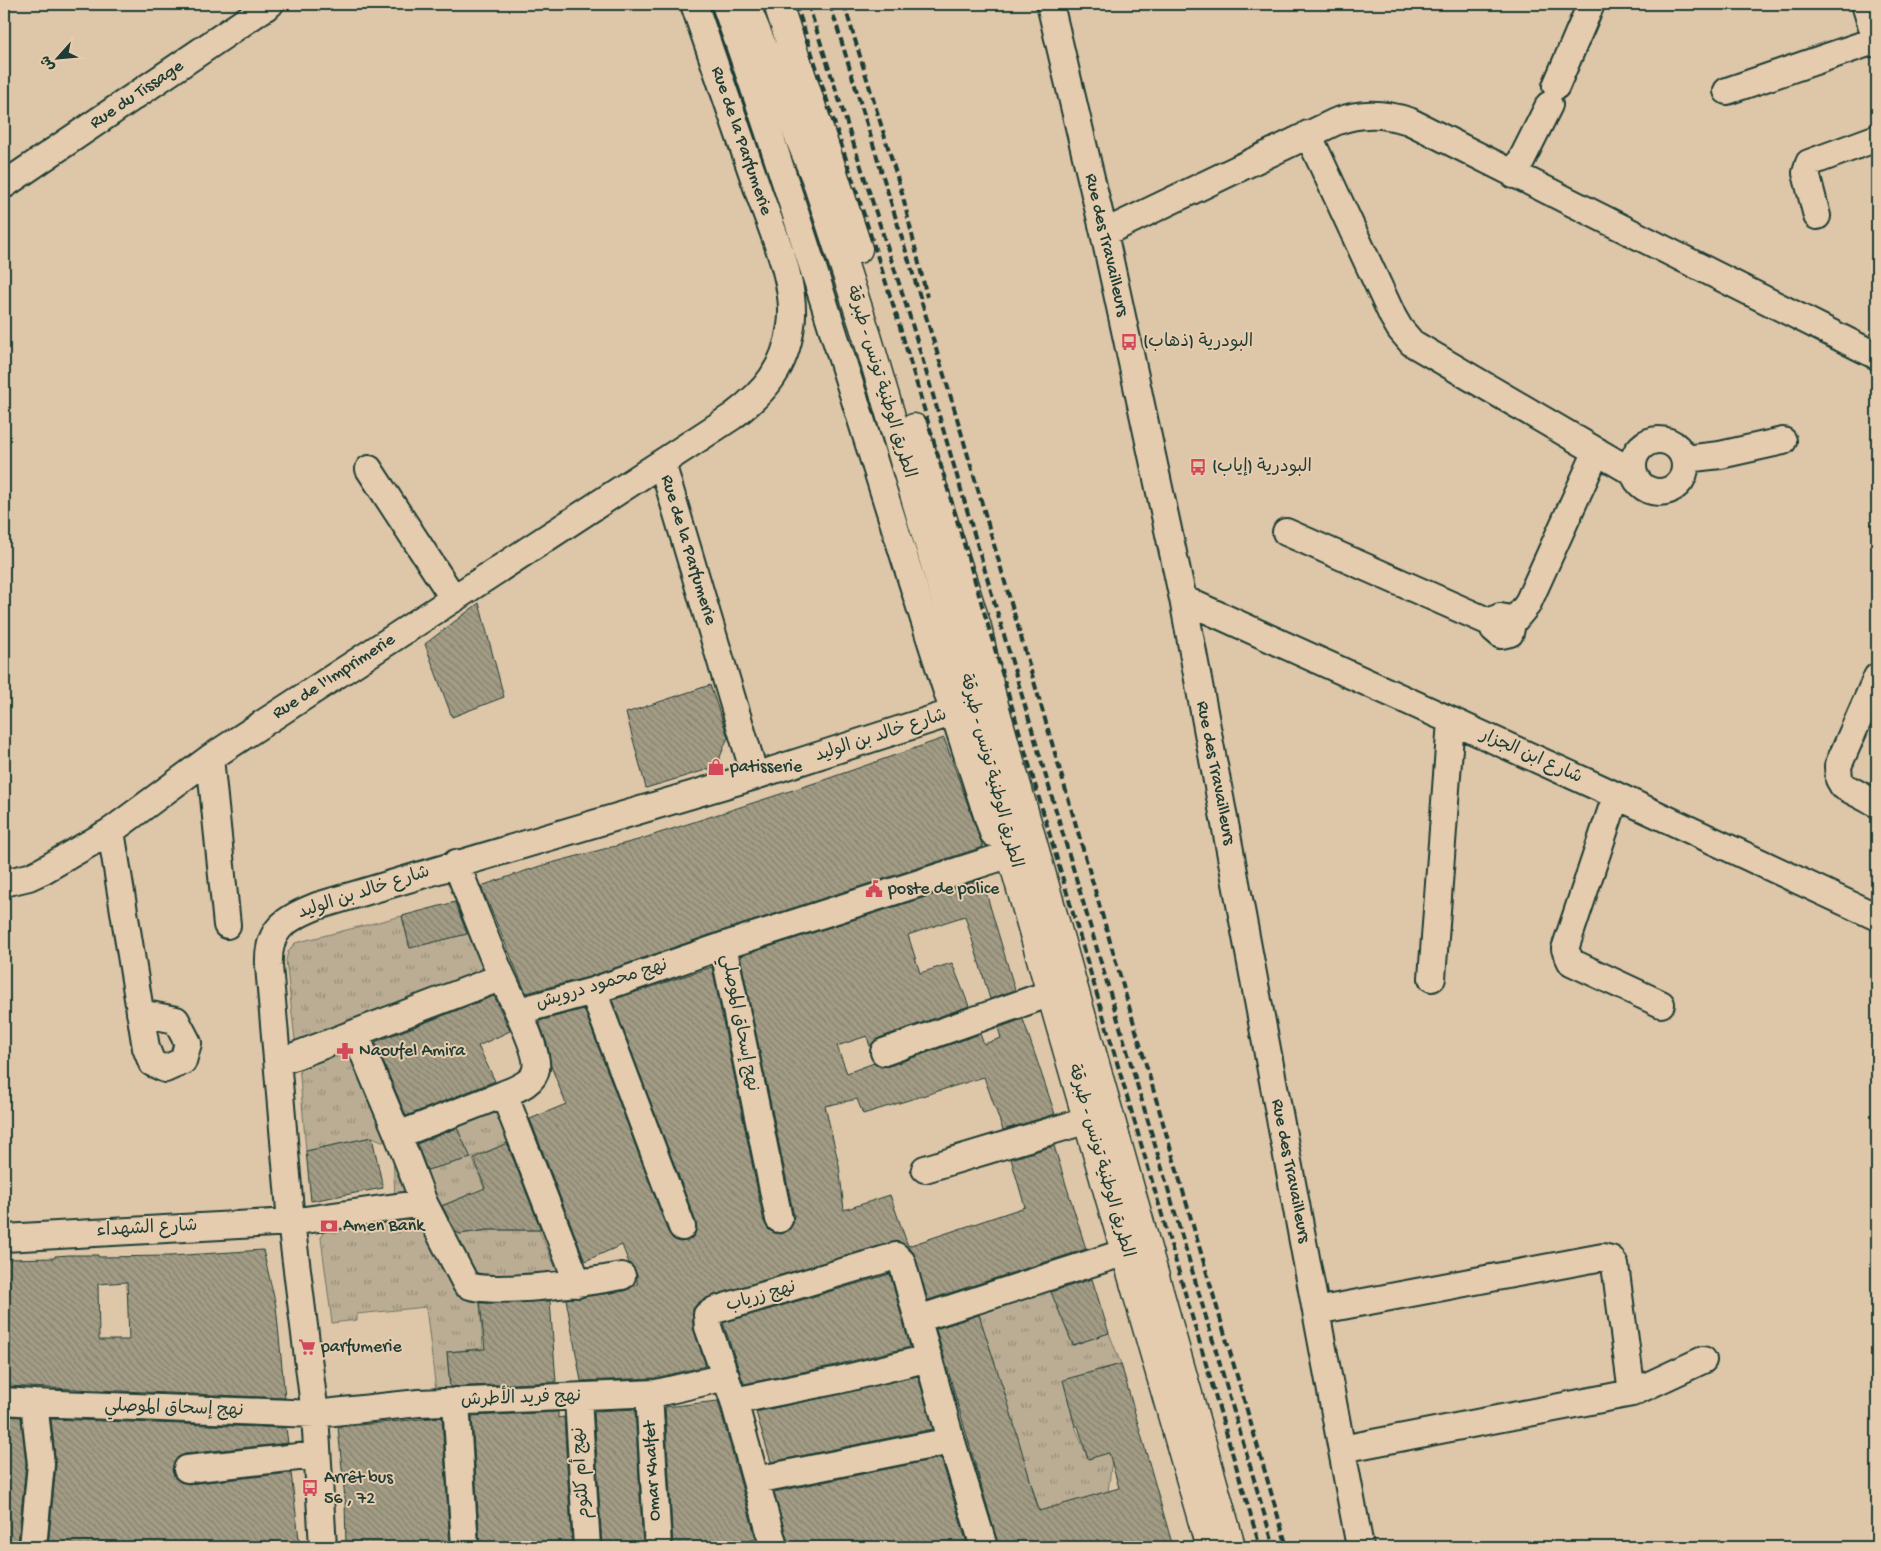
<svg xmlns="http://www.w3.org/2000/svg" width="1881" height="1551" font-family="'Gochi Hand','Playpen Sans Arabic',sans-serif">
<defs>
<pattern id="grass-tufts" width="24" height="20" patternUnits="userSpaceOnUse" patternTransform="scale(1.25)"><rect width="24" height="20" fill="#bbad94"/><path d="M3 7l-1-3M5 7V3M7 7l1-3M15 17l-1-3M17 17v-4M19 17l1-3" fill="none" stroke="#978e7a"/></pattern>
<pattern id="building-back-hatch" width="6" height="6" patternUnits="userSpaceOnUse" patternTransform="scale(1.25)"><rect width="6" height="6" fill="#a39c85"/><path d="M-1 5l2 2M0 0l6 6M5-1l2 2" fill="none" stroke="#84806e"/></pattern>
</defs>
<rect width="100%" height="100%" fill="#dec6a9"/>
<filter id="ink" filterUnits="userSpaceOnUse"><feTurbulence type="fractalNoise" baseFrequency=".02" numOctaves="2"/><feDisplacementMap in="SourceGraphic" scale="10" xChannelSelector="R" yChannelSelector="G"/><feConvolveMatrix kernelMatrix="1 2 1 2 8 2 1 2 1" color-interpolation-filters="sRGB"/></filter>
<g filter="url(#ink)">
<path fill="url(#grass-tufts)" stroke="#6d7564" d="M402,916l8,32 60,-15 18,46 -192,70 -10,-89 2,-8 7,-9z
M353,1043l59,151 -17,5 -2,-46 -6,-10 -15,-6 -66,14 -7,-87z
M494,1106l21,35 -43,16 14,36 -11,5 -4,-4 -33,13 -12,-37 45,-12 -18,-38z
M414,1215l10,8 30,66 26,13 3,46 -36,4 3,40 -14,-1 -10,-84 -69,7v6l-25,3 -11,-85 2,-6z
M451,1230l9,4 30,-4h49l21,48 -80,7z
M1047,1282l26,63 36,-12 12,31 -58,16 12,46 13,33 25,-8 -5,41 -62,39 -68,-219z"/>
<path fill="url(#building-back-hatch)" stroke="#1f3d34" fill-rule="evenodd" d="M479,603l25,94 -52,20 -27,-73z
M710,685l18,52 -12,30 -70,21 -20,-75z
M944,738l39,109 -265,85 -129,45 -63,16 -45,-107 59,-20 98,-26 186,-60z
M982,879l33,111 -25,9 -25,-83 -16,5 -41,14 12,38 32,-10 17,43 -90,32 -9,9 -3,-11 -30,10 10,27 27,-10 7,4 8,-1 91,-32 4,10 17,-6 -3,-10 25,-9 32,95 -52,16 -19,-53 -121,37 -6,-15 -32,7 14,59 5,45 46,-15 18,51 117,-39 -14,-48 43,-13 32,103 -158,51 -15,-48 -13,-10h-8l-181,54 -12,6 -6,7v19l13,38 -51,12 -74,3 -15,-82 59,-8 12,-7v-10l-8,-11 -7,-18 -37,16 -55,-142 36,-15 -15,-38 -3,-19 -9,-26 45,-12 84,223 5,7 6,3 8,-1 7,-5 3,-7 -1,-7 -84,-222 100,-33 52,255 4,7 6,4 8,1 7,-4 4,-6 1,-8 -54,-260z
M455,902l12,32 -57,14 -8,-32z
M494,996l16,35 -32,15 17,35 -89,35 -31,-74z
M457,1128l14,30 -44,12 -10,-26z
M372,1137l11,51 -72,13 -5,-50z
M507,1143l34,87h-54l-27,4 -4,-2 -14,-26 43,-18 -11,-30z
M263,1250l13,56 9,92 -281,-12v-127l51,-1v-2l14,-1h29v2l72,-1zM127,1282l2,58h-30l-1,-56z
M890,1274l20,73 -74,18 -92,19 -21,-61z
M1092,1279l17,54 -36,12 -22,-53z
M550,1301l6,81 -106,5 -3,-35 38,-3 -5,-46z
M979,1315l29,88 31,108 80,-23 -10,-35 -21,6 -10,-33h-3l-12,-46 58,-16 52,183h-174l-63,-218z
M918,1376l15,53 -162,33 -15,-50z
M718,1401l38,138 -28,8h-55l-8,-140z
M635,1409l8,138h-41l-8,-136z
M558,1412v6l6,-1 8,130h-92l-8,-131z
M4,1416l17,1 5,47 -8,79 -14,-1z
M442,1417l8,130h-104l-1,-48 -7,-72z
M51,1419l235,9 2,15 -103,11 -7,3 -4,6 -2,8 3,7 6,4 8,2 102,-11 9,74h-252l8,-82z
M941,1458l27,89h-179l-15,-55z"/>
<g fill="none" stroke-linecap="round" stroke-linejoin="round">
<g stroke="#1f3d34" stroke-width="30">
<path id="minor" d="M725,4c96,274 176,553 268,829
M1050,4l54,229 79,366 177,948
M1865,4l12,40
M1556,86l35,-82
M1727,91l150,-51
M1308,134l85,183 7,12 12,14 222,130
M1514,175l35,-70
M4,185l266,-181
M1817,216l-11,-43 3,-10 68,-25
M1104,233l231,-111c26,-10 48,-9 74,-1l468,235
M1633 466a26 26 0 1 1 52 0a26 26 0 1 1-52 0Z
M1685,459l35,-4 63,-14
M662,463l93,313
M369,469l85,130
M1286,532l208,92
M1183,599l417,189 277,129
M1512,623l-2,-4 -10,-2 -4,2 -2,10 7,6 9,-2 2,-10 15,-18 70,-154
M1877,677l-39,89 1,13 4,7 34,18
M210,758l17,167
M1616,796l-51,153 6,13 90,42
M111,831l35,217 6,15 13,6 18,-8 5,-18 -12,-23 -36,-7
M456,863c15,38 29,77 46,114 8,18 38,75 34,92 -2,14 -20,20 -32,25
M4,883l25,-6 13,-6 69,-40 99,-73 523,-342c33,-25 52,-48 58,-90 7,-43 -21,-99 -34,-139 -21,-61 -42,-122 -63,-183
M1432,978l19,-257
M593,991l89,236
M519,1011l74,-20 130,-45
M355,1033l43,102 26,68 42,81c18,13 130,-3 156,-8
M884,1052l167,-59
M279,1062l223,-85
M398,1135l106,-41 74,190
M925,1169l163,-49
M779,1219l-56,-273 288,-92
M4,1238l287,-16 133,-19
M1316,1311l287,-54 8,2 4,6 17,128
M918,1319l208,-67
M649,1394l9,153
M578,1398l9,149
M4,1401l30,2 7,61 -8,83
M456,1401l9,146
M734,1401l105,-21 90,-22
M34,1403l281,11 104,-11 238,-10 69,-16
M1342,1449l290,-56 71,-33
M187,1469l130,-14
M756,1480l195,-39
M323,1547l-8,-133 -24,-192 -22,-256c-2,-37 16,-47 48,-60l438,-130 215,-69
M774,1547l-40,-146 -26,-74 -1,-12 8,-5 181,-54 6,6 46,167 36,118"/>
</g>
<g stroke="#1f3d34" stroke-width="31">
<path id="major" d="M745,4l70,172 52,160 87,292 17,78 40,148 199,693
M778,4l80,245
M914,428l63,199 15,71 239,849"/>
</g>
<use href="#minor" stroke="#e6ccae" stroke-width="26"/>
<use href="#major" stroke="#e6ccae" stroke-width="28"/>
<path stroke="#1f3d34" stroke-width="4" stroke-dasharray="8 4" stroke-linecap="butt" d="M796,4l101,313 363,1230
M808,4l101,310 365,1233
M830,4l122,397 335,1146
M844,4l58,189 25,104"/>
</g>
</g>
<defs>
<g id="bus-bare" transform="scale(1.35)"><path d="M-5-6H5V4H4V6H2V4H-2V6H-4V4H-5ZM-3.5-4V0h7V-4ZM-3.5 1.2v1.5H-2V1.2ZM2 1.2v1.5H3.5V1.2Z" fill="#d1495b" stroke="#e6ccae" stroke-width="2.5" paint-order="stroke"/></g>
<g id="shop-bare" transform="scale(1.35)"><path d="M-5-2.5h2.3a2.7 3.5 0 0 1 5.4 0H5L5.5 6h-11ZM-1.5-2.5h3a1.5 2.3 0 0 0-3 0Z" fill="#d1495b" stroke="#e6ccae" stroke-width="2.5" paint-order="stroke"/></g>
<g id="civic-bare" transform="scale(1.35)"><path d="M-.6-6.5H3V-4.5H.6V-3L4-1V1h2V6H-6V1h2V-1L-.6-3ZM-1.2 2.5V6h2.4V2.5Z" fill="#d1495b" stroke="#e6ccae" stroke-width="2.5" paint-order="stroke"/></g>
<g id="pharmacy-bare" transform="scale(1.35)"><path d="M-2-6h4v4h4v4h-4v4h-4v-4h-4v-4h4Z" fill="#d1495b" stroke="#e6ccae" stroke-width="2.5" paint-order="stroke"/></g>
<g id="bank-bare" transform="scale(1.35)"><path d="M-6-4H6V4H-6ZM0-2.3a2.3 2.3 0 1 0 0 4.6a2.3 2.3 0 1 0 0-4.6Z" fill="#d1495b" stroke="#e6ccae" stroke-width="2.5" paint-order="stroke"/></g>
<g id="supermarket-bare" transform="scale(1.35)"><path d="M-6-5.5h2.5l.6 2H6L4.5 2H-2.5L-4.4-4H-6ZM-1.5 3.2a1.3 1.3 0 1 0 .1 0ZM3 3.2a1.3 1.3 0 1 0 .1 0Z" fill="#d1495b" stroke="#e6ccae" stroke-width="2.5" paint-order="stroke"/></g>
</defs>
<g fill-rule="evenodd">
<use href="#bus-bare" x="1129" y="342"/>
<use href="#bus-bare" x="1198" y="467"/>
<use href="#shop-bare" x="716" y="767"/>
<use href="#civic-bare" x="874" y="889"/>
<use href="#pharmacy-bare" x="345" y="1051"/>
<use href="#bank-bare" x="329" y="1226"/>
<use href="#supermarket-bare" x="307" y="1347"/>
<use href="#bus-bare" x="310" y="1488"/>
</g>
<g text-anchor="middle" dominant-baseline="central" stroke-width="4" stroke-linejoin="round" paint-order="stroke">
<g font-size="18" fill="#1f3d34" stroke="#e6ccae">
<text transform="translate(137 95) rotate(-34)">Rue du Tissage</text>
<text transform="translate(741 141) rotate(71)">Rue de la Parfumerie</text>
<text transform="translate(1106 245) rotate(77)">Rue des Travailleurs</text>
<text transform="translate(880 382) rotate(73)">الطريق الوطنية تونس - طبرقة</text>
<text transform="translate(688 550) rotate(73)">Rue de la Parfumerie</text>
<text transform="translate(334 677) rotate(-33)">Rue de l'Imprimerie</text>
<text transform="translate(881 736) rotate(-18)">شارع خالد بن الوليد</text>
<text transform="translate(1531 757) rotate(24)">شارع ابن الجزار</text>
<text transform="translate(990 771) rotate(75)">الطريق الوطنية تونس - طبرقة</text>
<text transform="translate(1215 773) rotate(79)">Rue des Travailleurs</text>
<text transform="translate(364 893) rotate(-18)">شارع خالد بن الوليد</text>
<text transform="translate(602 985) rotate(-17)">نهج محمود درويش</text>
<text transform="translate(739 1023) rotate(79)">نهج إسحاق الموصلي</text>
<text transform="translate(1100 1161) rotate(74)">الطريق الوطنية تونس - طبرقة</text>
<text transform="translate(1290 1171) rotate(79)">Rue des Travailleurs</text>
<text transform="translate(147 1229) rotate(-3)">شارع الشهداء</text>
<text transform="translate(761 1297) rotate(-16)">نهج زرياب</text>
<text transform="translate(521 1399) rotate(-2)">نهج فريد الأطرش</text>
<text transform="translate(174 1409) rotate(2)">نهج إسحاق الموصلي</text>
<text transform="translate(653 1471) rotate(-93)">Omar Khalfet</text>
<text transform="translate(582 1473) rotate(-94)">نهج أم كلثوم</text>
</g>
<g font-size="18" fill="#1f3d34" stroke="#e6ccae" text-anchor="start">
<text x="1143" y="342">البودرية (ذهاب)</text>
<text x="1212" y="467">البودرية (إياب)</text>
<text x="730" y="767">patisserie</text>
<text x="888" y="889">poste de police</text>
<text x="359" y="1051">Naoufel Amira</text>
<text x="343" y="1226">Amen Bank</text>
<text x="321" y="1347">parfumerie</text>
<text x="324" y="1478">Arrêt bus<tspan x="324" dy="21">56 , 72</tspan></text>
</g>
</g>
<rect width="1881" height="1551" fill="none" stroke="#e6ccae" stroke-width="20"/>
<rect x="10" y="10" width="1861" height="1531" fill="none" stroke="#1f3d34" stroke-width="2" filter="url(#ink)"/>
<g transform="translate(58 58) rotate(243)" stroke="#e6ccae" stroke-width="4" paint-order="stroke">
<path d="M0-4L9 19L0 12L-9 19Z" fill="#1f3d34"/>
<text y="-8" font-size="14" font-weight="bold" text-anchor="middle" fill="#1f3d34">ش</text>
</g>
</svg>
